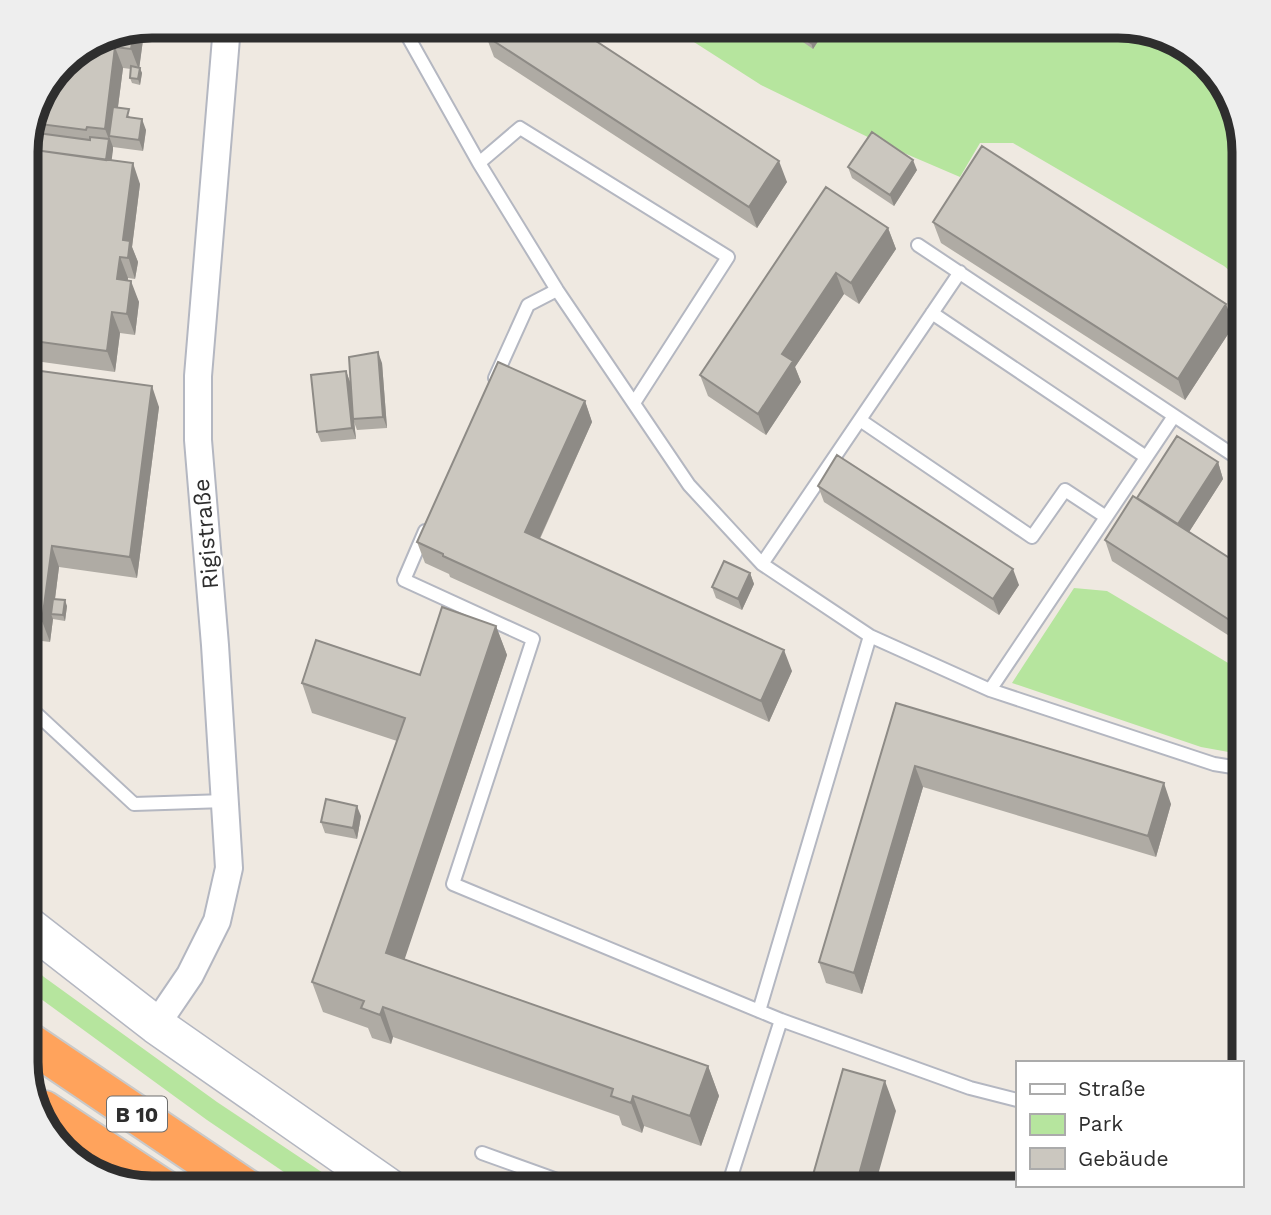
<svg xmlns="http://www.w3.org/2000/svg" width="1271" height="1215" font-family="'Work Sans',sans-serif">
<rect width="100%" height="100%" fill="#efe9e1"/>
<path fill="#b6e59e" d="M694,26l433,1 47,12 39,30 32,83v132l-21,-18 -211,-123h-33l-20,34 -84,-36 -115,-56 -78,-50z
M1074,588l33,3 138,82v82l-44,-8 -189,-64z
M26,961l18,16 173,125 130,87h-38l-102,-69 -181,-132z"/>
<g fill="none" stroke-linecap="round" stroke-linejoin="round">
<g stroke="#b4b7c1" stroke-width="16">
<path id="lane" d="M402,26l77,137 78,127 132,195 73,79 108,72
M479,163l41,-35 208,129 -94,146
M918,245l327,218
M932,313l214,144
M495,378l33,-73 29,-15
M860,420l172,117 33,-47 41,27
M425,531l-21,49 129,59 -80,245 328,136 189,68 47,12
M762,564l198,-292
M990,690l184,-274
M26,704l108,100 91,-3
M759,1011l111,-375 120,54 224,74 31,5
M482,1153l100,36
M727,1189l54,-169"/>
</g>
<g stroke="#b4b7c1" stroke-width="30">
<path id="street" d="M156,1025l34,-50 27,-54 12,-53 -14,-223 -17,-205v-64l29,-350"/>
</g>
<g stroke="#b4b7c1" stroke-width="40">
<path id="secondary" d="M26,924l130,101 235,164"/>
</g>
<g stroke="#c9c9c9" stroke-width="42">
<path id="highway" d="M26,1040l221,149
M44,1110l120,79"/>
</g>
<use href="#lane" stroke="#fff" stroke-width="12"/>
<use href="#street" stroke="#fff" stroke-width="26"/>
<use href="#secondary" stroke="#fff" stroke-width="37"/>
<use href="#highway" stroke="#ffa35c" stroke-width="38"/>
</g>
<path fill="#afaba4" d="M780,26h48l-15,23z
M140,31l3,9 -4,28 3,5 -2,12 -8,-2 -2,-5 1,-9 -8,-1 -5,39 28,23 -3,21 -30,-4 -2,13 29,24 -8,63 6,15 -3,17 -7,-1v2l11,22 -4,33 -15,-2 -5,39 -80,-11 -1,9 125,37 -22,171 -78,-11 -4,32 12,7 -2,15 -12,-2 -3,23 -24,-3 1,-495 12,-48 30,-38z
M486,36l301,146 -30,46 -263,-171z
M848,167l69,3 -23,36 -42,-28z
M933,222l301,103 -49,75 -244,-157z
M888,228l8,21 -37,55 -15,-10 -49,73 6,15 -35,53 -58,-39 -8,-21z
M382,363l5,65 -30,2 -3,-8 2,17 -35,3 -4,-10 29,-61 4,11 2,21z
M585,401l7,21 -52,117 252,132 -23,51 -319,-145 -1,-3 -24,-11 -8,-21z
M1218,462l5,17 -34,53 56,36v78l-133,-85 -7,-21 32,-42z
M818,486l201,99 -20,30 -175,-113z
M750,573l4,11 -12,26 -26,-12 -4,-11z
M496,626l11,29 -103,304 304,107 11,30 -18,50 -57,-20 -2,7 -20,-8 -3,-9 -226,-79 -2,7 -19,-6 -4,-10 -45,-16 -11,-30 85,-241 -85,-28 -10,-30 118,-8z
M896,703l275,101 -15,53 -233,-70 -61,207 -36,-11 -7,-21z
M361,816l-4,23 -32,-6 -4,-11z"/>
<path fill="#8e8b86" d="M822,26h6l-15,23 -2,-6z
M140,31l3,9 -4,30 -8,-21 3,-16z
M115,47l8,21 -9,69 -5,-1 4,11v3l-8,-21z
M140,68l2,5 -2,12 -2,-6z
M142,119l4,11 -3,21 -4,-11z
M109,139l4,11 -4,30 -4,-11z
M913,160l4,10 -23,36 -4,-11z
M779,161l8,21 -30,46 -8,-21z
M133,163l7,21 -8,63 6,15 -3,17 -12,-39z
M888,228l8,21 -37,55 -8,-21z
M120,257l8,21 -3,22 -8,-21z
M836,273l8,21 -49,73 6,15 -35,53 -8,-21 24,-60z
M131,281l8,21 -4,33 -8,-21z
M1226,304l8,21 -49,75 -7,-21z
M112,312l8,21 -5,39 -8,-21z
M31,350l4,11 -4,29 -4,-11z
M378,352l4,11 5,65 -4,-11z
M346,371l4,11 6,57 -4,-11z
M152,386l7,21 -22,171 -7,-21z
M585,401l7,21 -59,131 -8,-21z
M1218,462l5,17 -41,64 -6,-16z
M52,546l7,21 -6,47h-2l2,5 -3,23 -8,-21z
M1013,569l6,16 -20,30 -6,-16z
M750,573l4,11 -12,26 -4,-11z
M65,600l2,6 -2,15 -2,-6z
M496,626l11,29 -110,327 -11,-29z
M784,650l8,21 -23,51 -8,-21z
M915,766l8,21 -61,207 -8,-21z
M1164,783l7,21 -15,53 -8,-21z
M357,806l4,10 -4,23 -4,-11z
M383,1007l10,30 -2,7 -11,-29z
M708,1066l11,30 -18,50 -11,-30z
M885,1081l11,30 -22,78h-19z
M633,1096l11,30 -2,7 -11,-30z"/>
<path fill="#cbc7bf" stroke="#8e8b86" stroke-width="2" d="M493,26h80l206,135 -30,46 -263,-171z
M786,26h36l-11,17z
M134,33l-3,16 -16,-2 -10,82 -18,-2 -1,3 -54,-7 7,-27 30,-38z
M131,66l9,2 -2,11 -8,-1z
M113,107l16,2 -2,8 15,2 -3,21 -30,-4z
M30,132l60,8v-3l19,2 -3,21 -79,-11v-5z
M872,132l41,28 -23,35 -42,-28z
M982,146l244,158 -48,75 -245,-157z
M27,149l106,14 -10,77 7,1 -2,17 -8,-1 -3,22 14,2 -4,33 -15,-2 -5,39 -81,-11z
M826,187l62,41 -37,55 -15,-10 -54,81 11,7 -35,53 -58,-39z
M26,350h5l-3,19h-2z
M378,352l5,65 -30,2 -4,-62z
M498,362l87,39 -60,131 259,118 -23,51 -318,-145v-2l-26,-12z
M26,369l126,17 -22,171 -78,-11 -10,75 -16,-2z
M346,371l6,57 -35,4 -6,-57z
M1177,436l41,26 -40,62 -41,-26z
M837,455l176,114 -20,30 -175,-113z
M1133,496l112,72v62l-140,-90z
M724,561l26,12 -12,26 -26,-12z
M53,599l12,1 -2,15 -12,-1z
M442,607l54,19 -110,327 322,113 -18,50 -57,-20 -2,7 -20,-7 2,-7 -230,-82 -3,8 -19,-7 3,-7 -52,-19 93,-264 -103,-35 14,-43 104,35z
M896,703l268,80 -16,53 -233,-70 -61,207 -35,-11z
M326,799l31,7 -4,22 -32,-6z
M843,1069l42,12 -30,108h-46z"/>
<g text-anchor="middle" dominant-baseline="central" stroke-width="5" stroke-linejoin="round" paint-order="stroke">
<rect fill="#fff" stroke="#6d6d6d" stroke-width="2" x="107" y="1096.5" width="60" height="35" rx="5"/>
<g font-size="21" font-weight="bold" fill="#2e2e2e">
<text x="137" y="1114">B 10</text>
</g>
<g font-size="23" fill="#2e2e2e" stroke="#fff">
<text transform="translate(206 534) rotate(-95)">Rigistraße</text>
</g>
</g>
<path d="M0 0H1271V1215H0ZM152 38H1118A114 114 0 0 1 1232 152V1062A114 114 0 0 1 1118 1176H152A114 114 0 0 1 38 1062V152A114 114 0 0 1 152 38Z" fill="#eee" fill-rule="evenodd"/>
<path fill="none" stroke="#2e2e2e" stroke-width="9" d="M152 38H1118A114 114 0 0 1 1232 152V1062A114 114 0 0 1 1118 1176H152A114 114 0 0 1 38 1062V152A114 114 0 0 1 152 38Z"/>
<rect x="1016" y="1061" width="228" height="126" fill="#ffffff" stroke="#ababab" stroke-width="2"/>
<rect x="1030" y="1084" width="35" height="10" fill="#ffffff" stroke="#ababab" stroke-width="2"/>
<text x="1078" y="1096" font-size="21" fill="#2e2e2e">Straße</text>
<rect x="1030" y="1114" width="35" height="21" fill="#b6e59e" stroke="#ababab" stroke-width="2"/>
<text x="1078" y="1131" font-size="21" fill="#2e2e2e">Park</text>
<rect x="1030" y="1148" width="35" height="21" fill="#cbc7bf" stroke="#ababab" stroke-width="2"/>
<text x="1078" y="1166" font-size="21" fill="#2e2e2e">Gebäude</text>
</svg>
